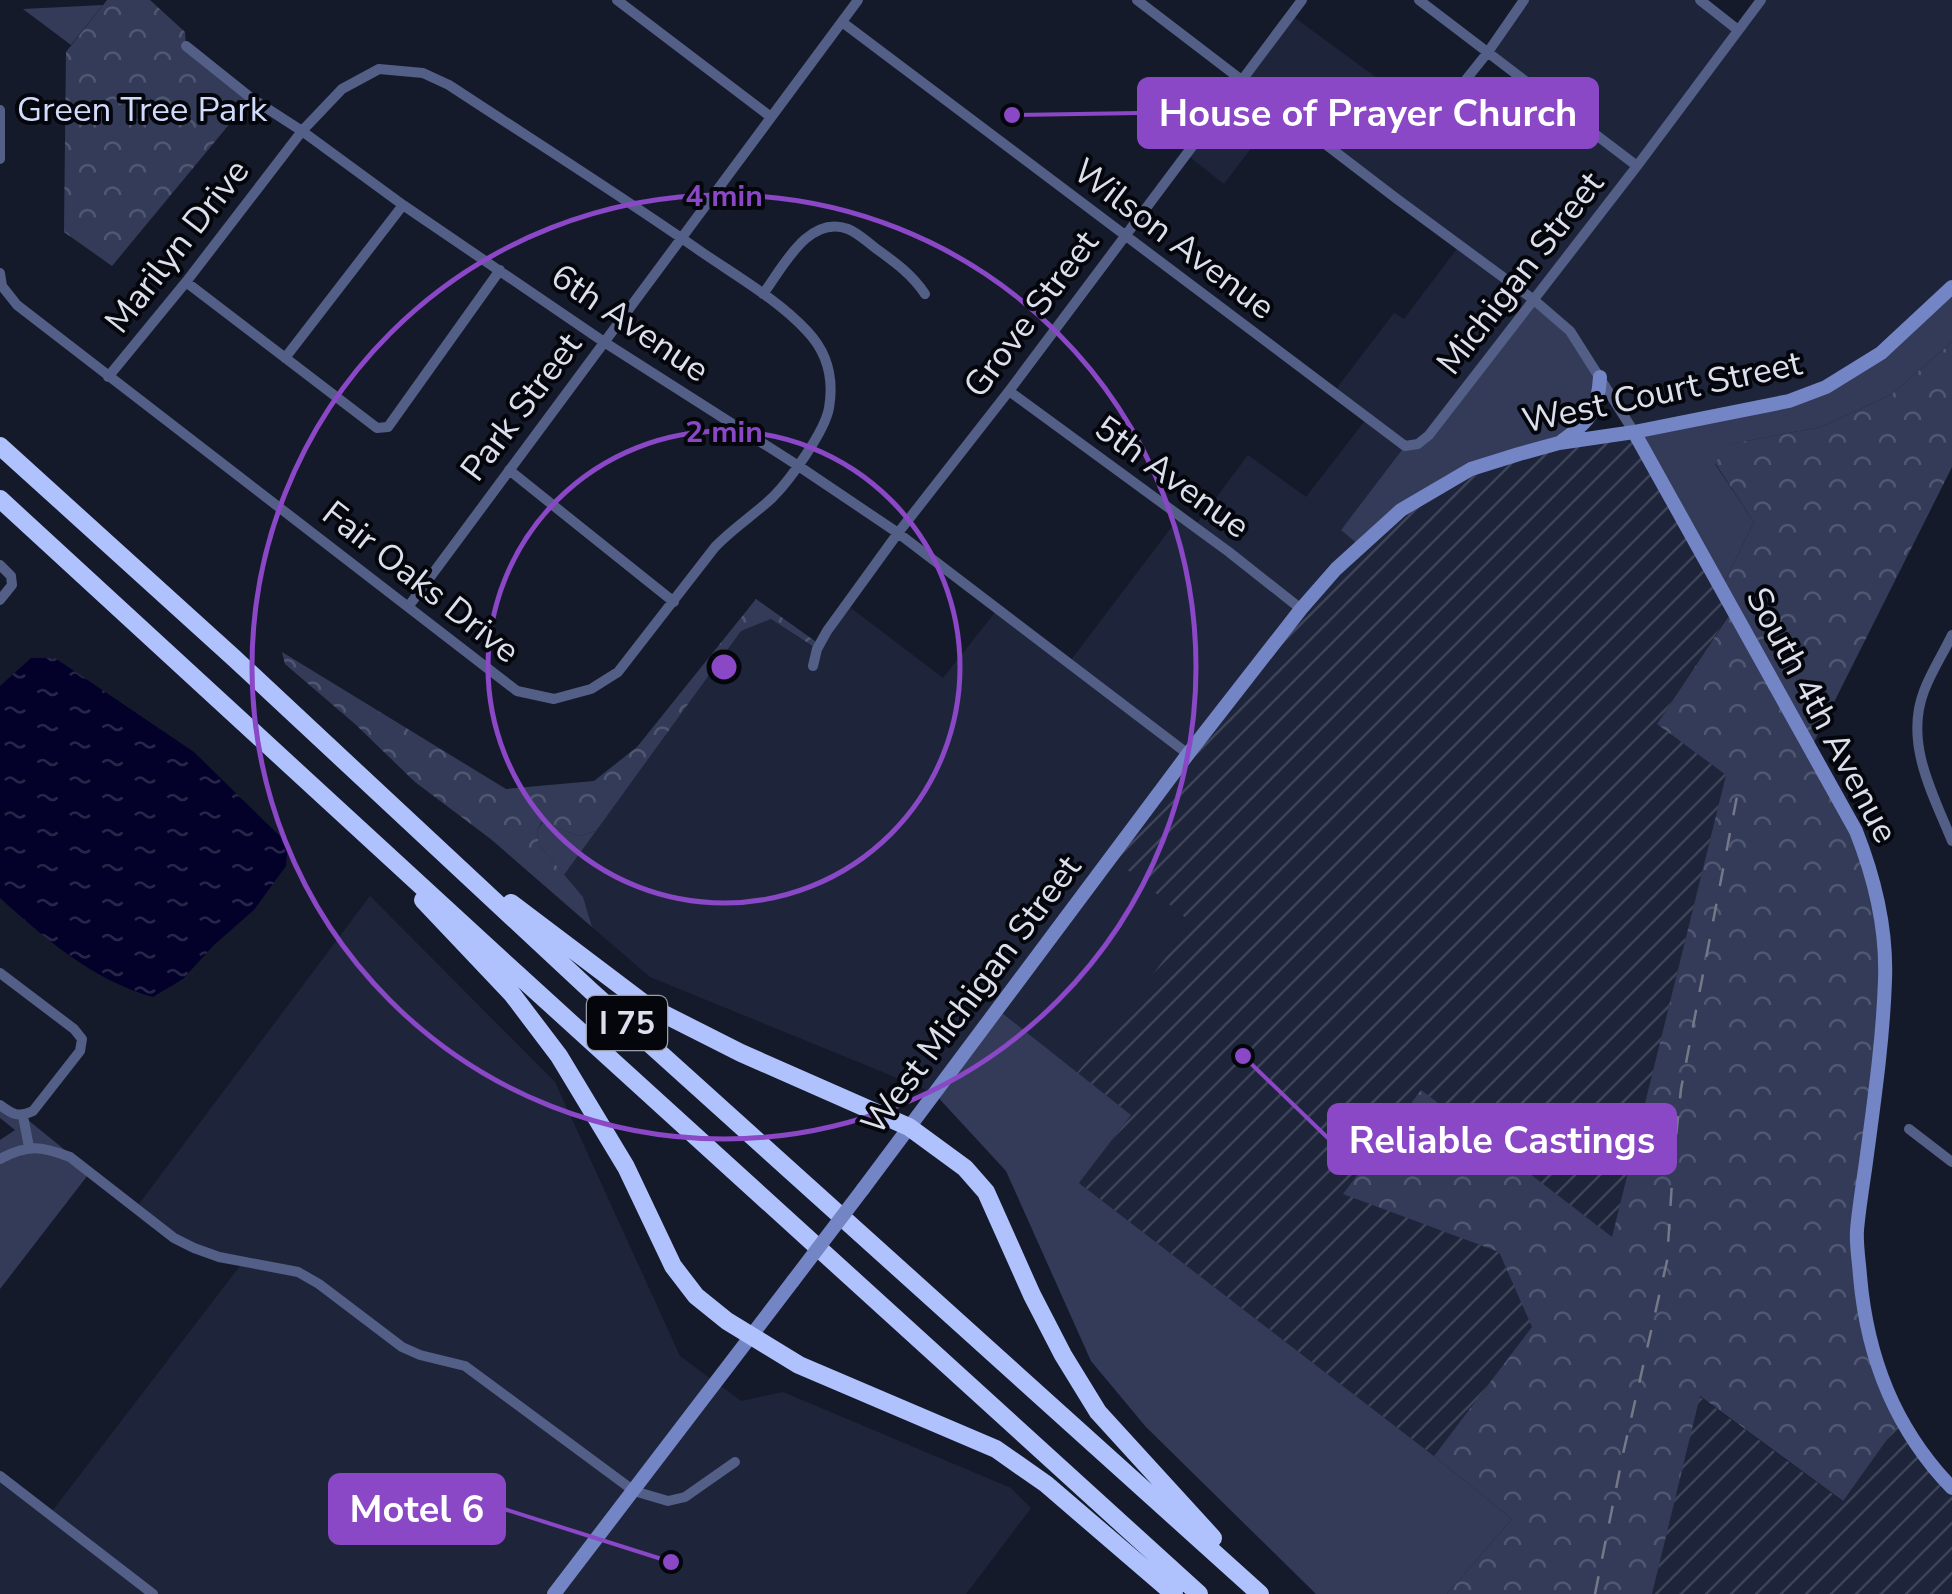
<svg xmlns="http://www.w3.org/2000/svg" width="1952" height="1594" font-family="'Nunito Sans',sans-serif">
<defs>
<pattern id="industrial-furrows" width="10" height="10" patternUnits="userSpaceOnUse" patternTransform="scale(2.5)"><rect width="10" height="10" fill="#1e253b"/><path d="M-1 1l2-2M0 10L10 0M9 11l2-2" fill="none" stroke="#3e4458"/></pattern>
<pattern id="forest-crowns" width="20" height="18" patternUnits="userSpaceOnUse" patternTransform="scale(2.5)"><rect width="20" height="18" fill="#333b58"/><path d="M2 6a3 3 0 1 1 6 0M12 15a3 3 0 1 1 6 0" fill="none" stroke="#505770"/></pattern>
<pattern id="water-ripples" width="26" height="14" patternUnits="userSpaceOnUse" patternTransform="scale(2.5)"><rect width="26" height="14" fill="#030129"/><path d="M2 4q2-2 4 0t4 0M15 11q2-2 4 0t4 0" fill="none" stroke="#272648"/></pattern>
</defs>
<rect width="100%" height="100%" fill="#151a2b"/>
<path fill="#1e253b" d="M1524,0h176l38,30 23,-30h191v287l-71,66 -55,34 -192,45 -48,-78 -157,81 -88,94 19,17 -248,311 81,65 -116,151 -80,-64 -63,84 -284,-116 -58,-50 -9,-30 -19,-22 177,-244 30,-12 45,30 31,-44 96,73 54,-68 71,54 112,-148 15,10 53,-71 58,42 61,-79 -34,-25 61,-80 10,6 55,-73 -179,-136 -56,74 -38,-30 105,-139 172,126 52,-68 -27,-21z
M370,896l185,186 125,274 61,45 42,-9 228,96 20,20 -65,86h-966v-118l50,38 193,-252 -37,-9 -70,-45z"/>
<path fill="url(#industrial-furrows)" d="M1634,432l98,178 -75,114 69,51 -114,463 -191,-147 -77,102 155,59 34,75 -99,129 -355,-273 52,-68 -54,-42 115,-150 -80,-66 76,-103 172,-208 111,-77z
M1699,1396l143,105 59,-81 51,68v106h-300z"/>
<path fill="#333b58" d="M103,5l-32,40 -48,-36z
M1952,287v55l-60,52 -71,33 -90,17 -16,20 39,58 -33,67 -87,-157 155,-31 92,-48z
M1534,300l52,54 13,41 -40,48 -88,26 -111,77 -19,-16 64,-84 13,-2z
M543,822l36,14 17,-5 -32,44 -25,-30 -2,-15z
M997,1009l134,106 -52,68 355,273 78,63 -65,75h-131l-170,-167 -55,-66 -85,-190 -72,-78z
M0,1101l23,15 68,55 -91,118v-149l15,-10 -15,-12z"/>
<path fill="url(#forest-crowns)" d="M107,0h43l35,32 1,14 65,52 -139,168 -48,-34 2,-180z
M1952,342v125l-142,283 62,121 13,107 -28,255 7,83 37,104 -58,81 -143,-105 -48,198h-205l65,-75 -78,-63 98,-129 -33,-75 -156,-58 78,-104 191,147 114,-462 -69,-51 75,-113 -11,-22 33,-67 -39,-59 15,-19 91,-17 71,-33z
M756,599l63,45 -2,5 -46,-30 -30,12 -145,200 -17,5 -37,-14 -5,8 2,15 44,52 9,30 -100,-87 -77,-58 -60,-58 -70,-60 -3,-12 224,137 88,-8 43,-34z"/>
<path fill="url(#water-ripples)" d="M31,658h24l139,94 94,92 -2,22 -32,44 -40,35 -31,34 -30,18c-59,-16 -109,-59 -153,-99v-212z"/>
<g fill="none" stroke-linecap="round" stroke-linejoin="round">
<path stroke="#535f86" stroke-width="10" d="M617,0l154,117
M1137,0l260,199 137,101 36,31 64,101
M1419,0l218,166
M1700,0l38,30
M842,22l563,424 13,-2 11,-9 208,-269 124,-166
M186,46l65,52 51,33 101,74 201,137 193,123 101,68 290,221
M1444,107l44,-55 36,-52
M0,110v49
M0,273l2,13 15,19 500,386 37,8 37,-10 27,-17 97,-125c18,-19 39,-32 58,-50 17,-17 52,-66 56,-89 5,-29 -2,-56 -22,-77 -29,-31 -69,-54 -104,-78 -83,-58 -169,-112 -254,-168l-26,-12 -44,-4 -37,20 -40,42 -116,151 -78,95
M186,282l191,146 11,-1 112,-157
M763,294c19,-25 45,-80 85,-65 10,4 18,12 26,18 19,14 37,26 51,47
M285,358l118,-153
M1009,391l220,161 72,57
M509,470l165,132
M0,565l11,11 1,9 -12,15
M408,607l450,-607
M1952,635c-9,19 -21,37 -28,56 -20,52 9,103 28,150
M813,666l4,-17 10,-18 71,-98 111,-142 293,-391
M0,973l74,56 8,10 -2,12 -47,60c-15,7 -21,3 -33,-6
M23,1116l6,31
M1909,1129l43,33
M0,1159c28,-15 41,-13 70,-2l104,81 20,10 25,9 79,15 21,12 83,63 18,8 45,11 169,125 34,10 17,-4 50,-35
M0,1476l153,118"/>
<path stroke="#7385c4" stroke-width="14" d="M1634,432l222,399c19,48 31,97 29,149 -2,60 -11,122 -19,182 -3,22 -7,45 -9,68 -1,15 2,31 3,46 7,81 34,152 92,212
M1562,441c28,-20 36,-30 38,-64
M863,1189l325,-435 113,-145 35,-40 65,-59 70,-41 48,-15 40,-11 75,-11 155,-31 37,-14 55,-34 71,-66
M554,1594l239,-313"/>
<path stroke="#b0c2fd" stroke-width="18" d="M0,446l234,212 356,332 670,604
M0,499l516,474 683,621
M423,900l89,94 47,62 67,111 47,99 23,30 31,25 72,44 197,84 50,35 128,110
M511,903l135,102 95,48 168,74 56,41 21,24 46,103 31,60 35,57 115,126"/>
<path stroke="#747887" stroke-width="2.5" stroke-dasharray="18 18" stroke-linecap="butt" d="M1595,1594l28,-140 44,-193 6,-95 8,-77 57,-298"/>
<path stroke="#7385c4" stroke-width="14" d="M793,1281l70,-92"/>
</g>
<g fill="none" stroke="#8a47c6" stroke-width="5">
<circle cx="724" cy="667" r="236"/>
<circle cx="724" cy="667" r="472"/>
</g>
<g text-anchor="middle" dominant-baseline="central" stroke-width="8" stroke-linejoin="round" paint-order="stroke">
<rect fill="#04060c" stroke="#9b9fa9" stroke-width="2.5" x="587" y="996" width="80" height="54" rx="8"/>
<g font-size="32" font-weight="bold" fill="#dce0ec">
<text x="627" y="1023">I 75</text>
</g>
<g font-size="35" fill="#d1dcfc" stroke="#04060c">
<text x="142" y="109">Green Tree Park</text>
</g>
<g font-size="35" fill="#dce0ec" stroke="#04060c">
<text transform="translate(1174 239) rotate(37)">Wilson Avenue</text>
<text transform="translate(177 246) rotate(-52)">Marilyn Drive</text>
<text transform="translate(1520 273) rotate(-52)">Michigan Street</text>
<text transform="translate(1031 314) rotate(-53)">Grove Street</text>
<text transform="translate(630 323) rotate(34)">6th Avenue</text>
<text transform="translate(1662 392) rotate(-12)">West Court Street</text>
<text transform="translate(521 407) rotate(-53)">Park Street</text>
<text transform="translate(1172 477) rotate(36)">5th Avenue</text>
<text transform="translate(421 582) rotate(38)">Fair Oaks Drive</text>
<text transform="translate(1822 715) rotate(62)">South 4th Avenue</text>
<text transform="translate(971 995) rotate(-53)">West Michigan Street</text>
</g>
</g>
<circle cx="724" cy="667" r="15" fill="#8a47c6" stroke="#04060c" stroke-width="5"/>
<g font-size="30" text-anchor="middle" font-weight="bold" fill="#8a47c6" stroke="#04060c" stroke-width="8" stroke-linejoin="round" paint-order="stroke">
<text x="724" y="206">4 min</text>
<text x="724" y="442">2 min</text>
</g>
<path fill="none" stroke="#8a47c6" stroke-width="4" d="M1012 115L1139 113M1243 1056L1329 1139M671 1562L504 1509"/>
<g fill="#8a47c6" stroke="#04060c" stroke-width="4">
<circle cx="1012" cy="115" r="10"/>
<circle cx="1243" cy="1056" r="10"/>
<circle cx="671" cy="1562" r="10"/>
</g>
<g fill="#8a47c6" stroke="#8a47c6" stroke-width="4">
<rect x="1139" y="79" width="458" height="68" rx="10"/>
<rect x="1329" y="1105" width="346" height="68" rx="10"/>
<rect x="330" y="1475" width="174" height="68" rx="10"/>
</g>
<g font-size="38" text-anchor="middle" font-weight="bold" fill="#fff">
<text x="1368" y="126">House of Prayer Church</text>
<text x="1502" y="1153">Reliable Castings</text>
<text x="417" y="1522">Motel 6</text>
</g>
</svg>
